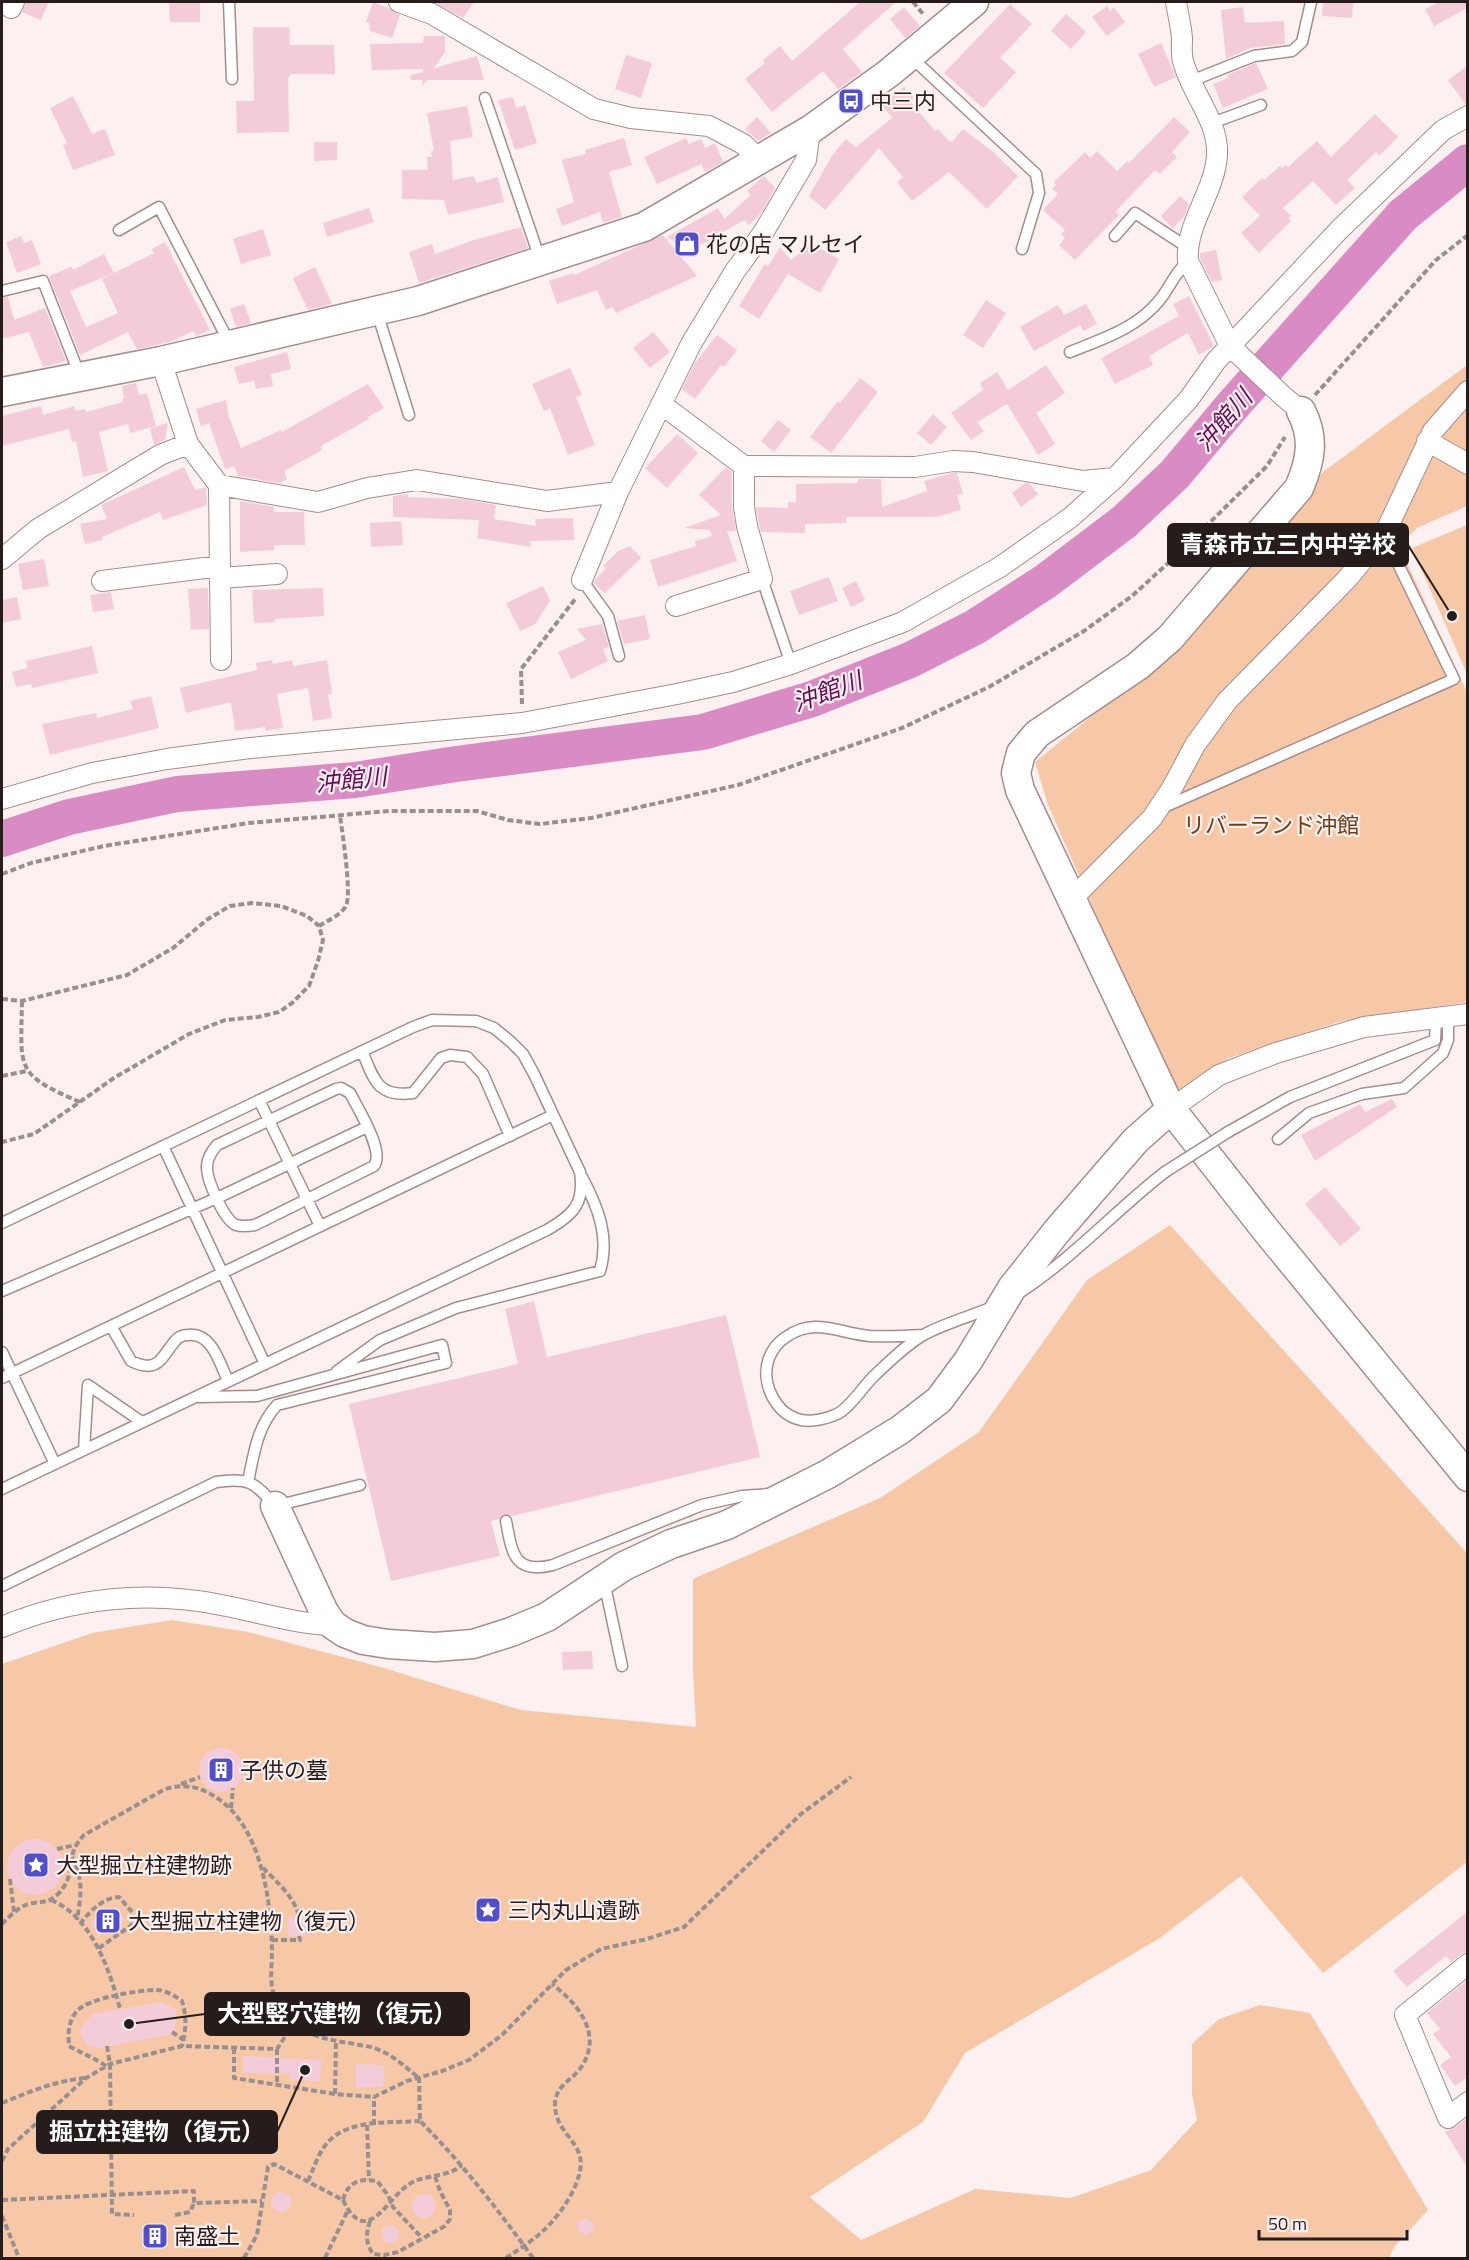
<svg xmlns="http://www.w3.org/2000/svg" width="1469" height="2260" font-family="'Titillium Web','Noto Sans JP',sans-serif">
<rect width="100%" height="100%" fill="#fcf0f0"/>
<path fill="#f7c8a7" d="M1467,365v141l-50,22 -18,18 68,146v310l-125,19 -113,37 -53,38 -128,-291 -13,-43 159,-129 129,-161z
M1467,525v149l-55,-126z
M1170,1225l297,328v309l-144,111 -82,-97 -81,62 -195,115 -42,69 -113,75 51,43 114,-51 96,9 80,-28 46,-50 -5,-26v-50l27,-25 41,-14 50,8 118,197 -34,37 -5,11h-1387v-594l90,-31 80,-13 76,12 136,36 137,42 175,17 -3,-55v-93l187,-81 99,-66 108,-152z"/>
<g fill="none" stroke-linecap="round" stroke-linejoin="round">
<path stroke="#d98cc3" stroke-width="36" d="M2,839l67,-22 108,-23 178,-14 101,-16 247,-32 109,-33 98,-39 65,-33 71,-46 78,-59 51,-48 58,-69 170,-190 65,-53"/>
</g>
<path fill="#f4ccd9" d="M26,2h23l-8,18 -19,-8z
M169,2h31v20h-30z
M373,2l16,6 11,7 -8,23 -22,-7 -1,-8 -3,-1z
M433,2h41l-11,16z
M860,2h36l-53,47 19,23 -24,17 -15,-18 -51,41 -27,-33 20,-16 -2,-3 17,-14 12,15z
M1323,2h30l-1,16 -30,-2z
M1439,2h28v6l-33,18 -9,-17z
M1010,4l22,20 -32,34 16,14 -33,36 -39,-35z
M1107,6l3,5 4,-4 11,15 -18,14 -15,-19z
M904,7l16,19 -15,12 -15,-19z
M1243,7l2,16 39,-2 1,23 -35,4 -24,11 -5,-49z
M1066,14l20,18 -15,17 -20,-18z
M253,27h36l1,18h44l1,29h-45v3h-2l1,55 -52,1 -1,-32h18z
M424,36h21v16l-11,16 43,-12 7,24h-57l-5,6 1,-6h-12l-1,-5 13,-3v-3l-51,1 -2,-26 53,-1z
M1161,43l15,34 -22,10 -16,-33z
M626,55l26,8 -11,35 -26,-9z
M1256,63l12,26 -45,19 -10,-24 15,-6 -1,-3z
M1467,66v38l-1,1 -18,-25z
M904,87l10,11 -4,3 25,30 3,-2 11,12 1,-1 2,2 11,-13 29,22 26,25 -31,33 -38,-37 -37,29 -15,-19 6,-5 -24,-29 -54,62 -16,-14 24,-42 13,-15 10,8 36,-29 -10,-13z
M73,96l19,38 13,-5 10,26 -42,15 -10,-25 4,-2 -17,-35z
M513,97l3,11 9,-3 12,38 -22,7 -17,-50z
M467,106l6,31 -23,4 3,39 21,-4 2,7 22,-6 6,25 -56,13 -4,-15 -42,-1v-29h26l-1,-13h5l-1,-6h3l-7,-38z
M1375,114l23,23 -19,19 -3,-4 -29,28 8,8 -19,17 -23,-24 -30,27 8,8 -3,2 3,3 -32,32 -18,-20 19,-17 -18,-19 20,-19 2,2 16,-14 2,2 4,-3 2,2 29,-26 14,16z
M757,117l14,16 -13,8 -13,-12z
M1174,117l16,15 -18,20 5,5 -17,17 -5,-4 -39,41 3,4 -44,45 -16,-15 6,-7 -4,-4 4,-4 -22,-20 15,-16 -6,-5 4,-4 -2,-3 31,-30 5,6 7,-7 20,20 10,-10 2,2z
M624,138l8,27 -23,7 13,45 -19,6 -3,-11 -38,14 -6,-17 18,-7 -12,-42 24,-6 -1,-4z
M686,138l3,6 12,-5 4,9 10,-5 8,19 -18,10 -4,-8 -44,20 -13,-27z
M314,142h23v18l-23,1z
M764,176l11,12 -14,25 -12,12 -5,-5 -54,31 -23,-14 51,-29 6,11 27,-24 -4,-4z
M1180,196l9,8 -5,13 -11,11 -12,-12z
M369,208l5,14 -47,15 -4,-14z
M521,227l7,21 -109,35 -10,-31 23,-8 3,10 36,-13z
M263,229l8,26 -30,9 -8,-25z
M663,235l34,41 -81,37 -3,-6 -7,3 -9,-20 -40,14 -8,-23 24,-8 1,2z
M21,236l3,7 8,-3 9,24 -24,9 -11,-31z
M165,242l45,88 -14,6 -3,-5 -23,11 -33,7 -9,-17 -48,23 -31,-79 22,-9 2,3 31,-16 10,19 -44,18 16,36 32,-14 -16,-34 52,-26 -2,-4z
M812,244l27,15 -19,34 -32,-19 -29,45 -20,-13 26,-42 3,2 12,-19 11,13z
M1216,250l6,30 -10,2 -12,-24v-5z
M315,267l17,37 -24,6 -15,-32z
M1189,296l25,50 -15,9 -11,-22 -39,23 4,9 -38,19 -14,-26 78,-42 -6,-12z
M8,297l6,23 31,-12 21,53 -23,6 -14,-35 -27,7v-41z
M986,300l20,13 -23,35 -20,-13z
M244,304l7,19 -15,4 -6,-18z
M1086,304l11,20 -14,7 -3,-6 -46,26 -14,-24 38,-22 6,10z
M653,332l17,20 -20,16 -17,-20z
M717,335l20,15 -13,17 -3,-2 -26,34 -13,-10 13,-26z
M287,352l4,17 -20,5 2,12 -17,3 -2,-8 -15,3 -5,-17z
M1046,365l19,28 -29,20 19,31 -17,11 -31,-51 -30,18 7,9 -13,9 -20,-27 32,-23 -3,-7 17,-11 11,18z
M570,368l12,27 -6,2 19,48 -27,10 -18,-47 -6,3 -12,-27z
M860,378l18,14 -47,61 -21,-16 28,-36 2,2z
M136,383l3,12 8,-2 9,33 -26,7 -2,-9 -29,8 9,39 -25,6 -7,-36 -4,1 -3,-13 -67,17v-30l39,-10 2,9 31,-9 2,5 9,-2 1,3 37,-10 -1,-3h2l-2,-13z
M368,384l16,24 -16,9 1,2 -48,27 1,4 -38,21 3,8 -8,4 -41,-7 -4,-10 -9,3 -16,-46 -8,3 -5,-17 30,-9 3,17 12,31 40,-18 1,2z
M933,414l14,13 -16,18 -14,-12z
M778,420l13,10 -17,22 -13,-11z
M168,423l-3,17 -11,5 -4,-17z
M677,434l21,19 -31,35 -22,-20z
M184,467l11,23 11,-3 1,18 -44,15 -3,-8 -58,25 1,3 -18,4 -5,-20 27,-5 -6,-14z
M726,467l6,5v35l4,24h-9l10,30 -79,26 -8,-27 46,-14 -1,-5 17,-5 -2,-6 -26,-2 37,-13 -22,-20z
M953,473h4l6,21 -6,1 4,15 -25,7h-90v6l-41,1v9l-44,-1 -2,-9 -3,-16 32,1v-6l8,1v-19l62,-1v-4h23l1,28 45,-16 -3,-10z
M1025,483l5,1 8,10 -17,13 -9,-14z
M408,494v3l53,2 35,6 -2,14 42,7 -1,-7 38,-1 1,22 -44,1 1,6 -54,-9 2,-18 -86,-3v-21z
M240,501l34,6v5h30l1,33h-31v5l-34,2z
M401,521l2,24 -32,2 -1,-24z
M630,546l11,12 -36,35 -11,-10 1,-3 11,-12 -3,-2 15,-15z
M44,559l5,27 -26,4 -5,-26z
M829,577l9,24 -39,14 -9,-24z
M856,581l9,19 -14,7 -9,-19z
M543,586l7,15 -15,23 -15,7 -14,-28z
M208,588l1,41 -18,1 -3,-41z
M323,588l1,28 -49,3v3l-21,1 -2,-33z
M111,592l3,17 -21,3 -3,-17z
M17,597l4,22 -19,4v-23z
M645,615l5,24 -26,5 -7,-23z
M602,624l7,23 -6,2 5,12 -37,18 -13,-27 28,-12 -9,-11z
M92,646l6,27 -66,15 -1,-4 -15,3 -4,-15 15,-4 -1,-7z
M272,660l1,4 19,-4 1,6 34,-6 5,34h-4l4,24 -19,3 -5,-33 -31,6 6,34 -17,3 -1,-4 -30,4 -4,-29 -45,11 -6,-25 77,-18 -1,-7z
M151,696l8,32 -109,27 -8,-31 54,-11 1,5 36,-9 -3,-8z
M1392,1099l5,8 -82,54 -14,-26 59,-31 5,8z
M1325,1187l36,42 -21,17 -35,-42z
M534,1301l13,56 179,-42 34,142 -248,59 -8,-2 -5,5 -8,2 9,35 -109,25 -42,-177 169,-40 -13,-55z
M592,1651l1,18 -30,1 -1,-18z
M199 1770a22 22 0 1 1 44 0a22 22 0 1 1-44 0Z
M7 1867a28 28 0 1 1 56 0a28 28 0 1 1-56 0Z
M116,1906l9,14 -26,16 -8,-14z
M1467,1912v40l-6,2 -10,8 -5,-6 -39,31 -14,-16z
M305,1917v19h-17l-1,-18z
M1467,1980v98l-12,8 -15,-21 11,-8 -18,-23 7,-5 -13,-16z
M162,2002l14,8 -1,19 -7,6 -69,13 -12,-3 -6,-9 -1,-8 13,-14z
M243,2056l78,4 -1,21 -30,-1v-7h-47z
M356,2064l28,1 -1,22h-27z
M1467,2118v49l-22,-35 10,-5z
M271 2202a10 10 0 1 1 20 0a10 10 0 1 1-20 0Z
M412 2206a12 12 0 1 1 24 0a12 12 0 1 1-24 0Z
M585,2219l5,1 5,7 -5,6 -5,2 -7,-6v-8z
M381 2234a9 9 0 1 1 18 0a9 9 0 1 1-18 0Z"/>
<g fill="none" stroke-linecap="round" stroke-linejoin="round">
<g stroke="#a88c8c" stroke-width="13">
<path id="lane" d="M229,2l3,77
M911,57l125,117 3,19 -17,56
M1191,81l63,-25 38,-5 10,-9 9,-40
M485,98l55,161
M1212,123l49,-18
M119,230l40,-23 70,135
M1115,236l20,-23 52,34
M2,291l41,-10 37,95
M377,312l32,103
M1070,352c32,-13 65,-23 88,-50 12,-14 15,-27 30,-41
M762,579l29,85
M582,580l26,36 11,40
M1162,808l292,-129 -70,-144
M362,1051c12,28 15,47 51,42l28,-35 9,-3 17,2 16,17 27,62
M341,1088l9,5c8,16 35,58 24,73l-119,59c-6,1 -12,2 -19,0 -12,-5 -30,-46 -29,-59 0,-8 5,-15 10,-21l119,-56z
M259,1100l61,126
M1228,1132l62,-35 145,-57 1,-22
M1278,1139l31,-26 53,-19 42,-6 39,-35 5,-13v-23
M163,1146l102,218
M2,1223l411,-196 19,-7 44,1 18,7 17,14 12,12 11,20 46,98c5,32 -7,43 -33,58l-545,259
M2,1291l215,-93 150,-71
M1022,1291c52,-34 94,-81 143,-119
M111,1326l20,35c27,13 30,-3 44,-20 3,-4 8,-6 13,-6 24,-3 32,29 40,46
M924,1335c-18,1 -36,2 -54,1 -32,-3 -55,-19 -84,1 -8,5 -13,11 -17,21 -9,24 6,56 32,62 11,2 26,-1 36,-6 13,-6 27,-29 38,-39 15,-14 32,-31 50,-41 21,-11 46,-18 68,-27
M2,1352l53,112
M337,1371l43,-31 76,-32 144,-37c10,-34 -2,-64 -18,-94
M2,1378l551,-263
M199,1397l58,-1 185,-51 4,18 -169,42c-20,22 -23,48 -29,77
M84,1450l4,-65 54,37
M506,1521c6,32 8,54 47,44l149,-60 40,-9 28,-2
M604,1581l18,85
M2,1586l214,-104c32,-5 39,0 59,24l85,-21"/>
</g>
<g stroke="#a88c8c" stroke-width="22">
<path id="street" d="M399,2l33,12 162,95 37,9 78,8 34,18 17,16
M1176,2c2,12 5,24 6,36 0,7 -1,16 1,23 8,32 36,60 34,94 -2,37 -32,69 -29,106l42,85 54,51 17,14
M11,8l3,-6
M661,404l83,62v41l3,19 15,53 -86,27
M1427,441l41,23
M188,444l31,41 2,175
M744,466l171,1 38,-6 20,1 110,19 32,-3
M219,485l99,17 49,-14 50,-8 130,21 71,-9
M2,559l36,-30 122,-74 28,-11 -27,-83
M220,578l57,-4
M582,580l36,-88 73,-148 44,-73 28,-38 43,-73 4,-30
M102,581l118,-15
M2,799l90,-26 75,-14 83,-11 272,-25 155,-29 56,-12 58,-18 112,-42 97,-55 70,-49 45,-40 73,-78 28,-39 123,-131 104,-100 25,-14
M1072,899l80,-81 20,-30 23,-43 32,-44 119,-121 38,-45 49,-104 35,-40
M1171,1109l48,-34 57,-22 88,-26 104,-13
M2,1627c69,-29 145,-37 219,-22 38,7 74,19 112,20
M1468,1964l-63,51 43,103 20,-16"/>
</g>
<g stroke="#a88c8c" stroke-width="31">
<path id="secondary" d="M2,392l159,-31 257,-60 226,-74 166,-97 79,-57 85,-71
M1301,411c14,27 10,49 -2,77l-129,150 -32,28 -101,68 -16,19 -5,20 4,17 151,319 94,120 203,248
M275,1506l49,106 9,13 12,8 18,7 25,4 47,3 38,-3 38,-12 36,-15 77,-51 47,-22 56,-19 101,-51 72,-44 39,-30 29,-39 44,-73 45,-57 79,-91 35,-31"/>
</g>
<path stroke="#9a8f8f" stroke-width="4" stroke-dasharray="6 3" stroke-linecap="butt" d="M913,2l11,13
M1315,395l121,-135 32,-25
M522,704l-1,-35 55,-71
M2,874l29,-11 73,-17 145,-23 140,-12h88l31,9 32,4 51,-6 147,-33 164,-57 87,-41 95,-56 48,-35 45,-41 90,-89 18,-29
M319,926c8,-5 22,-11 27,-20 6,-14 -4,-74 -6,-91
M2,999l20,2 105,-26 46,-27 35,-29 22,-13 22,-3 29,3 26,10 12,10 4,14 -5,21 -9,25 -17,17 -13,9 -21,5 -33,3 -36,14 -75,44 -80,56 -32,8
M22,1001c-1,68 -8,73 58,101
M2,1076l25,-5
M181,1784l19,-7
M231,1808l2,-20
M57,1849l19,-4
M72,1857c12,24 9,37 5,63
M263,1868c13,13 33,30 36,50
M10,1879l4,33
M51,1900c40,16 59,70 69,109
M2,1924c7,-7 15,-16 26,-20 12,-3 20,0 30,-10 18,-19 8,-30 18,-48 2,-4 5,-8 8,-11l81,-46c21,-6 37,-2 55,11 42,31 51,101 52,150 0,16 -4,39 6,53 23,33 40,35 77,41 7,2 15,2 22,5 16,6 28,18 41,28
M80,1924c10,-13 22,-26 39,-27l14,16v11l-34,24
M272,1940h28l-1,-4
M172,2032l12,8
M107,2046l3,18 2,150 22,1
M234,2048v30l101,16 39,3 33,-16 35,-10 27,-11 33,-25 64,-65 35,-21 46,-10 37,-12 117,-113 50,-37
M277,2049v36
M106,2066c-12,-8 -24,-13 -37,-20 -1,-12 -1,-25 8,-35 11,-13 62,-21 80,-21 8,0 18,6 25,11 5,16 4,29 0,45
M419,2077l1,44c43,43 78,89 113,137
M335,2094l1,-53
M2,2103c27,-11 53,-22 83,-25
M367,2125l2,55
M374,2125v-28
M2,2161l6,-12 78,-71 24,-14 72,-18 95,3 17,-26
M308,2181c6,-13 11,-31 22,-41 22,-21 62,-17 90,-19
M2,2200l192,-9v12l68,-2
M343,2200c24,50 44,-3 68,-17 16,-9 36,-5 51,-18
M175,2215l15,-3 4,-9
M2,2216l17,42
M370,2221c-4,13 -5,21 3,33l11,1 14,-3 47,-26 5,-7v-9l-10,-19 -5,-15
M244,2258l13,-23 11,-68 6,-3 69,36c5,-18 16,-22 34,-19l11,14 5,12 29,31
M325,2258l23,-48
M506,2258c12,-8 26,-17 37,-27 17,-15 47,-57 35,-80 -8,-17 -24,-25 -23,-49 2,-18 19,-23 27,-36 21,-33 -5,-63 -30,-82"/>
<use href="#lane" stroke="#fff" stroke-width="10"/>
<use href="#street" stroke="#fff" stroke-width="20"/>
<use href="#secondary" stroke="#fff" stroke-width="28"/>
<g stroke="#a88c8c" stroke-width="13" stroke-linecap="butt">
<path id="lane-bridge" d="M1165,1172l63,-40"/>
</g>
<use href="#lane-bridge" stroke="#fff" stroke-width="10"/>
</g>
<defs>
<g id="bus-square" transform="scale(1.35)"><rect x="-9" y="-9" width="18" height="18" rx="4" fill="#5350c7" stroke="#fcf0f0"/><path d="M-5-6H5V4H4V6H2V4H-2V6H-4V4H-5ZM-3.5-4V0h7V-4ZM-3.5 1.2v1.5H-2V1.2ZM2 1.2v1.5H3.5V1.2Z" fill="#fff"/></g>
<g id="shop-square" transform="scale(1.35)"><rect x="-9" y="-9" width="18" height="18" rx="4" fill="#5350c7" stroke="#fcf0f0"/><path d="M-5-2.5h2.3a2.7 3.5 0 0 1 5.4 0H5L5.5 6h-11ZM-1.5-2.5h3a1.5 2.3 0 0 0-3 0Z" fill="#fff"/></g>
<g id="building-square" transform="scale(1.35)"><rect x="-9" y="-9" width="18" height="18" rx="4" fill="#5350c7" stroke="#fcf0f0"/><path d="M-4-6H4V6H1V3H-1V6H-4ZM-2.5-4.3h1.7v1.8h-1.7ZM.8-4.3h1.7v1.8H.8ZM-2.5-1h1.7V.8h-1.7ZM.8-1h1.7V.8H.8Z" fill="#fff"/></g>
<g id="sight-square" transform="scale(1.35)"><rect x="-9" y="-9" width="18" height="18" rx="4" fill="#5350c7" stroke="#fcf0f0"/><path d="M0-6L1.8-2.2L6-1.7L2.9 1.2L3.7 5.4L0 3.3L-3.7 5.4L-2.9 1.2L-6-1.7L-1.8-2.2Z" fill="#fff"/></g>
</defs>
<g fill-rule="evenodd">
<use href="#bus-square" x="851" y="101"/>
<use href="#shop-square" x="687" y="244"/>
<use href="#building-square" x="221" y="1770"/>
<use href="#sight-square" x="36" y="1865"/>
<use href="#sight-square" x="488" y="1910"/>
<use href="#building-square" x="108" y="1921"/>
<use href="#building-square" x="155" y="2236"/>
</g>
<g text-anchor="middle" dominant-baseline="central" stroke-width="4.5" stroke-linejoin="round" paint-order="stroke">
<g font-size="22" fill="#261c1c" stroke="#fcf0f0" text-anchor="start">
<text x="870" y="101">中三内</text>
<text x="706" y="244">花の店 マルセイ</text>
<text x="240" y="1770">子供の墓</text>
<text x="56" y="1865">大型掘立柱建物跡</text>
<text x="508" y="1910">三内丸山遺跡</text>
<text x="128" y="1921">大型掘立柱建物（復元）</text>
<text x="174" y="2236">南盛土</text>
</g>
<g font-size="22" fill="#6f3e14" stroke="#fcf0f0">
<text x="1271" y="825">リバーランド沖館</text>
</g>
<g font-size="24" font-style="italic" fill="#670a56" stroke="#fcf0f0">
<text transform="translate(1223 420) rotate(-49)">沖館川</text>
<text transform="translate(827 691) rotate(-20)">沖館川</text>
<text transform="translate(351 779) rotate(-6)">沖館川</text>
</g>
</g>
<path fill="none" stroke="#261c1c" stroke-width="2" d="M1452 616L1408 545M129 2024L205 2014M305 2070L277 2132"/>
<g fill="#261c1c" stroke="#fcf0f0" stroke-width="2">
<circle cx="1452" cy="616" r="6"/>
<circle cx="129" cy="2024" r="6"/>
<circle cx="305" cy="2070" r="6"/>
</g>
<g fill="#261c1c" stroke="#261c1c" stroke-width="2">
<rect x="1168" y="524" width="240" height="42" rx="6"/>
<rect x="205" y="1993" width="264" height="42" rx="6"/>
<rect x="37" y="2111" width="240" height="42" rx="6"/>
</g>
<g font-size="24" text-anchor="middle" font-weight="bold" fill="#fff">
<text x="1288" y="553">青森市立三内中学校</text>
<text x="337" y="2022">大型竪穴建物（復元）</text>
<text x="157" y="2140">掘立柱建物（復元）</text>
</g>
<rect width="1469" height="2260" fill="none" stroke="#261c1c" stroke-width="6"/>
<path d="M1259 2230v9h148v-9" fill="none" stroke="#261c1c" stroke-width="3"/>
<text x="1268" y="2230" font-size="18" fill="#261c1c" stroke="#fcf0f0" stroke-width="4.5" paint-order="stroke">50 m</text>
</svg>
